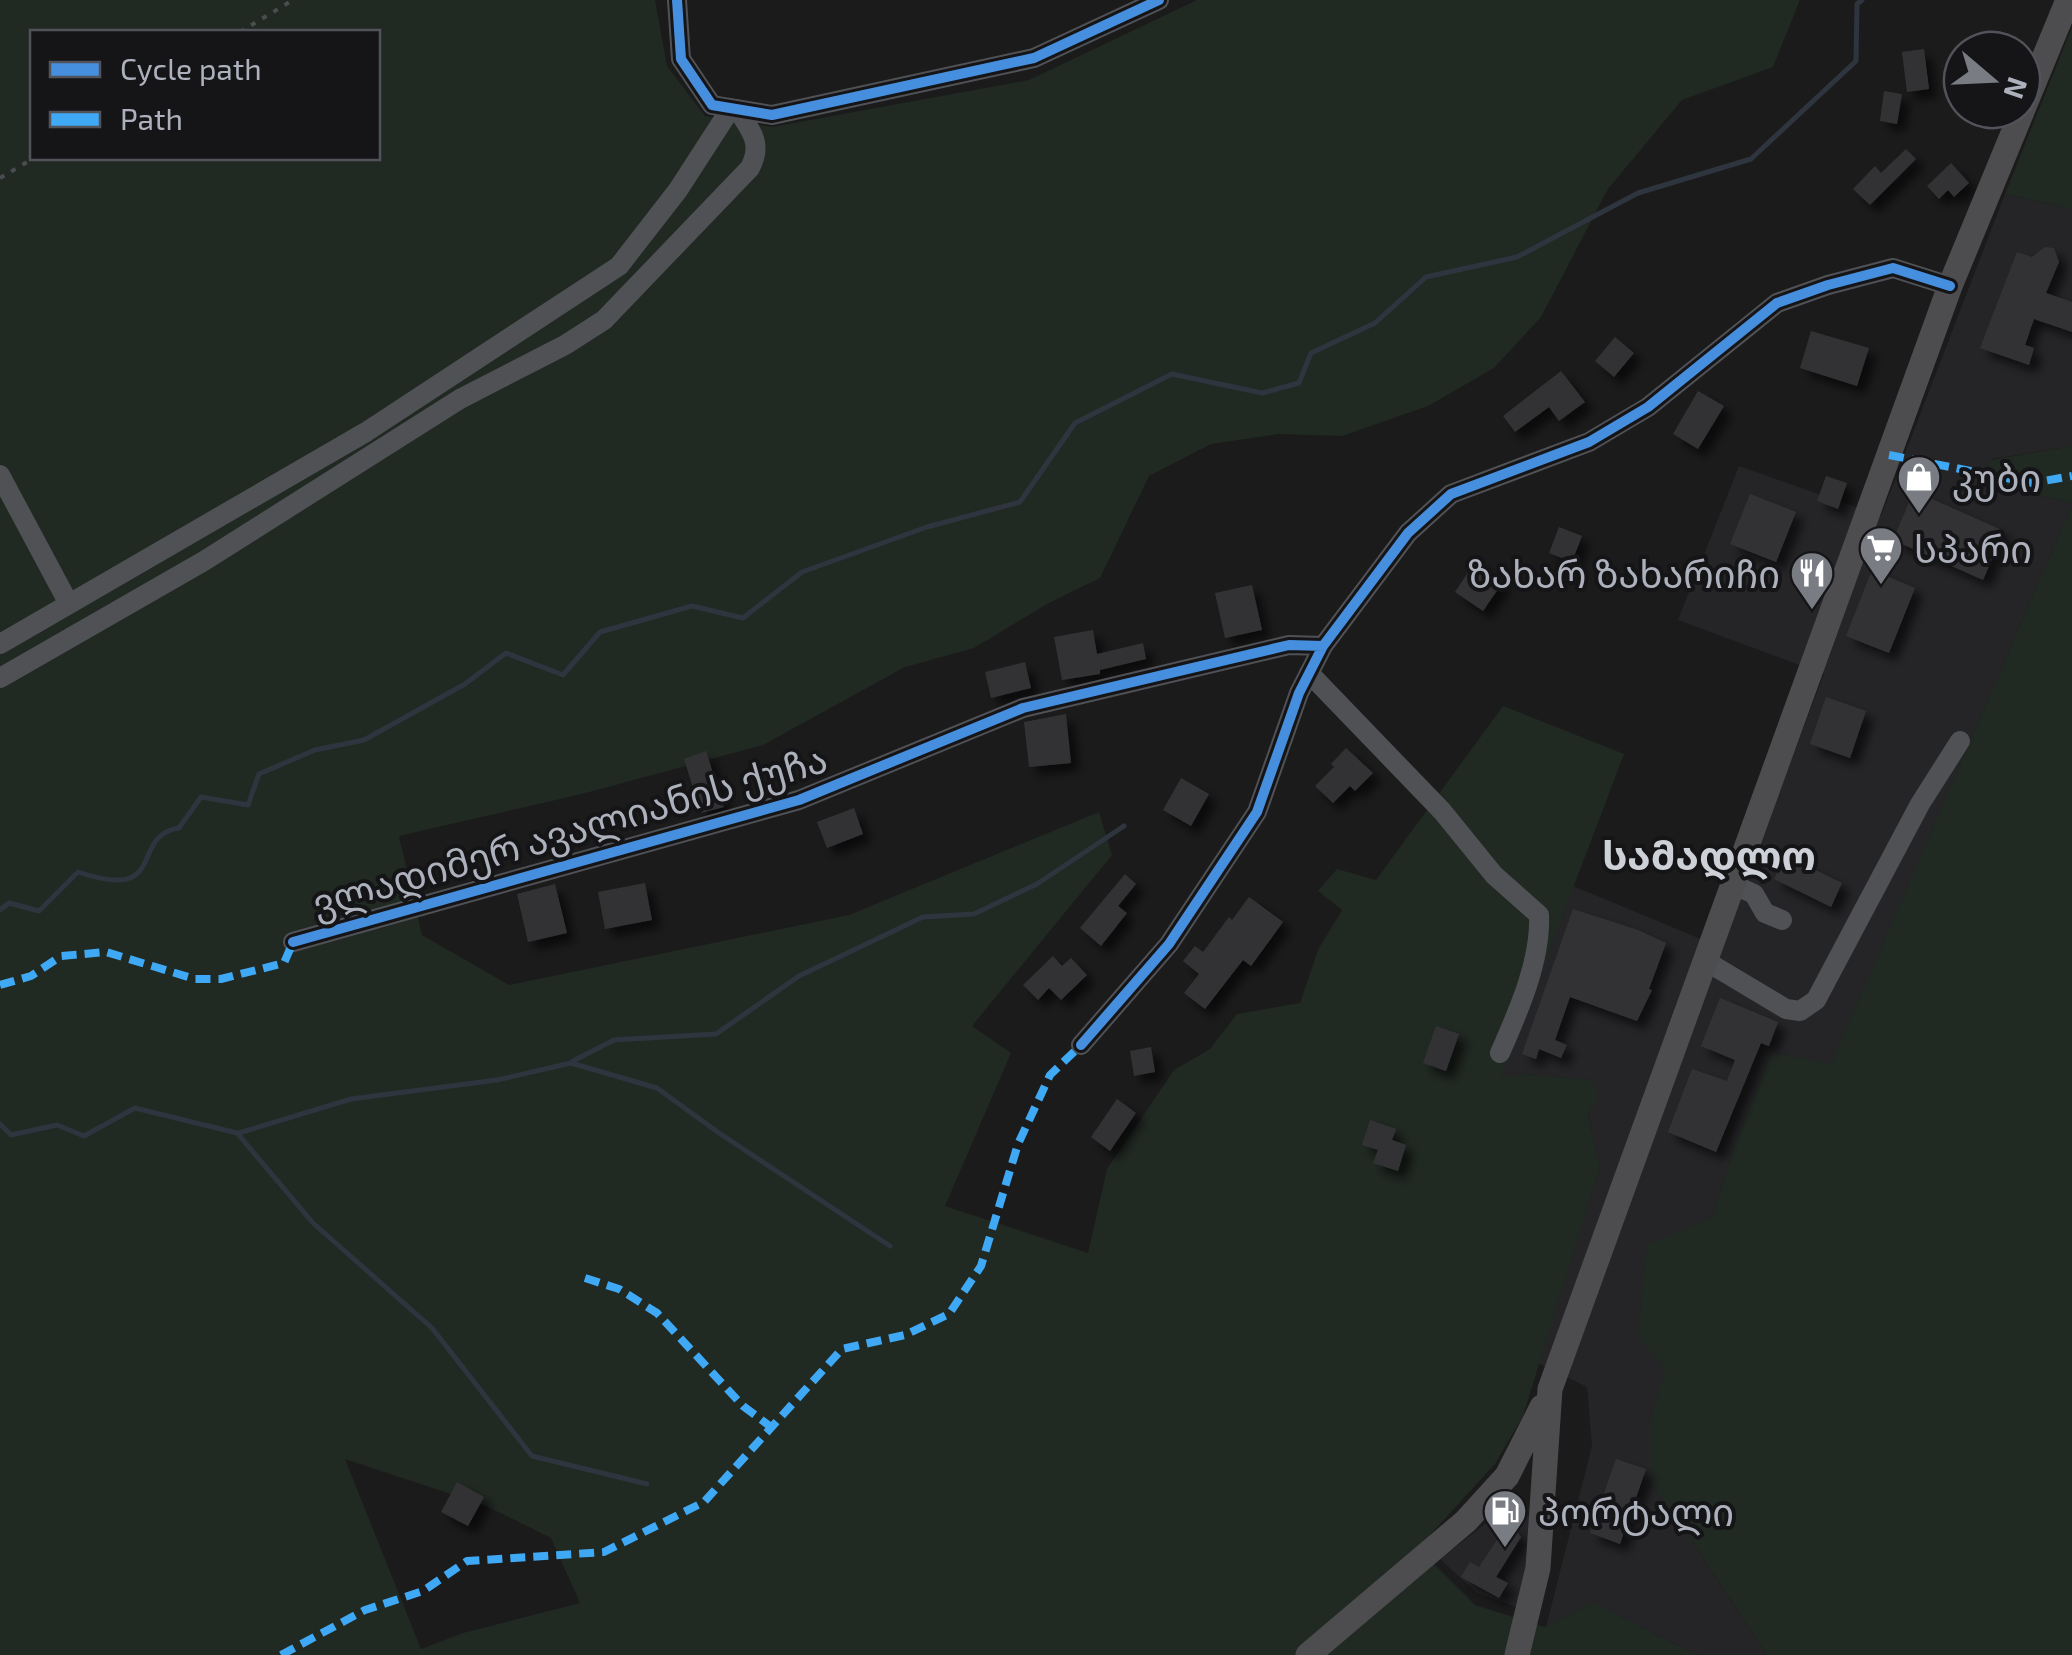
<svg xmlns="http://www.w3.org/2000/svg" width="2072" height="1655" font-family="'Exo 2','Noto Sans Georgian',sans-serif">
<defs>
<filter id="shadow"><feDropShadow dx="8" dy="8" stdDeviation="5" flood-color="#0009"/></filter>
</defs>
<rect width="100%" height="100%" fill="#1b1b1c"/>
<path fill="#252528" d="M2005,194l67,15v237l-80,13 -8,23 88,21v2l-241,560 -59,-13 -36,90 -24,76 -65,27 -1,32 20,92 -17,55v59l29,36 89,136h-69l-105,-53 -47,25 46,-181 -5,-59 -49,-24 62,-196 -12,-53 10,-17 -7,-17 -68,-6 -23,5 73,-193 147,61 104,-273 -146,-54 61,-154 142,50z
M1508,1506l16,2 9,18 -14,82 -42,-15 -37,-34z"/>
<path fill="#212923" fill-rule="evenodd" d="M0,0h655l12,66 38,50 67,11 257,-47 168,-80h603l-27,67 -91,33 -74,89 -67,128 -47,51 -66,38 -86,30 -64,-2 -67,10 -62,32 -49,102 -53,26 -73,44 -69,19 -142,78 -181,49 -183,42 23,99 87,50 340,-70 250,-103 13,43 -140,171 39,27 -66,153 143,47 19,-84 67,-99 36,-21 27,-35 63,-11 18,-53 24,-40 -24,-19 19,-22 39,11 127,-174 121,48 -123,324 22,-4 69,6 7,17 -11,17 12,53 -77,249 -28,48 -77,84 57,57 70,22 48,-25 105,53h-1698zM32,32h346v126h-346zM345,1459l139,46 67,33 29,65 -117,30 -42,16z
M2072,27v182l-67,-15z
M2072,446v57l-89,-21 8,-22z
M2072,505v1150h-305l-89,-136 -29,-36v-59l16,-55 -27,-33 9,-92 65,-26 24,-76 36,-90 59,12z"/>
<g fill="none" stroke-linecap="round" stroke-linejoin="round">
<path stroke="#2e353e" stroke-width="5" d="M0,910l9,-7 30,8 39,-39c92,31 50,-36 101,-44l22,-31 47,8 11,-31 56,-24 49,-10 101,-56 41,-31 57,22 37,-43 92,-26 51,12 59,-46 125,-45 93,-25 55,-79 97,-49 90,19 37,-10 12,-30 64,-30 51,-46 91,-20 121,-64 113,-34 105,-98 1,-57 5,-4
M573,1061l41,-21 102,-6 83,-58 124,-59 51,-3 63,-30 87,-58
M0,1124l11,11 46,-10 27,11 51,-28 102,25 76,90 119,105 100,128 115,28
M239,1133l112,-34 146,-19 74,-17 86,25 62,45 171,113"/>
</g>
<path fill="#333334" filter="url(#shadow)" d="M1924,49l5,40 -22,3 -5,-40z
M1884,91l18,3 -5,30 -17,-3z
M1906,149l10,10 -46,46 -17,-16 22,-23 6,7z
M1951,163l18,20 -15,14 -6,-7 -9,9 -12,-13z
M2045,247l9,1 5,14 -13,31 26,9v30l-38,-13 -9,26 9,3 -5,17 -49,-17 37,-96 15,5z
M1811,331l58,17 -12,38 -57,-18z
M1615,337l19,16 -20,24 -19,-16z
M1561,371l24,31 -26,19 -10,-14 -34,25 -12,-16z
M1698,391l26,15 -26,43 -25,-15z
M1826,476l21,7 -9,26 -21,-8z
M1914,491l90,40 -21,49 -90,-40z
M1750,494l46,18 -20,50 -46,-18z
M1559,527l23,9 -10,26 -23,-9z
M1475,562l28,20 -20,29 -28,-19z
M1872,570l43,18 -26,65 -43,-17z
M1252,585l10,45 -37,8 -10,-45z
M1093,630l4,24 46,-11 3,16 -46,11v4l-38,6 -8,-43z
M1025,662l6,26 -40,10 -6,-26z
M1826,697l40,14 -16,47 -40,-14z
M1066,714l5,49 -42,4 -5,-45z
M1346,748l27,25 -18,18 -5,-5 -17,17 -18,-17 19,-19 -3,-3z
M706,751l18,56 -23,6 -17,-54z
M1181,778l28,16 -18,32 -28,-16z
M854,808l9,26 -36,14 -10,-26z
M1785,855l57,28 -11,24 -57,-28z
M1125,874l11,10 -18,22 9,7 -26,33 -21,-18z
M645,883l7,37 -47,9 -7,-37z
M555,884l12,49 -39,9 -11,-48z
M1249,897l34,25 -32,44 -8,-6 -38,49 -21,-16 15,-19 -16,-13 12,-15 8,6 26,-35 3,3z
M1573,909l65,21 28,13 -17,46 3,1 -15,31 -67,-24 -15,43 12,5 -6,13 -22,-9 -3,10 -14,-5z
M1053,956l9,10 9,-8 16,17 -26,25 -12,-12 -11,12 -15,-15z
M1720,998l58,24 -9,24 -8,-3 -45,109 -48,-20 24,-63 35,12 8,-21 -34,-14z
M1436,1026l23,8 -13,37 -23,-8z
M1151,1047l4,25 -21,4 -4,-25z
M1117,1099l19,14 -26,38 -19,-14z
M1370,1120l26,9 -4,11 14,5 -8,26 -25,-8 5,-13 -16,-5z
M1616,1459l30,10 -26,75 -30,-11z
M457,1482l27,15 -16,29 -27,-14z
M1512,1526l9,11 -25,40 12,6 -9,15 -38,-21 9,-15 9,5 24,-36z"/>
<g fill="none" stroke-linecap="round" stroke-linejoin="round">
<path stroke="#4b4c4f" stroke-width="4" stroke-dasharray="5 8" stroke-linecap="butt" d="M240,32l53,-32
M0,178l34,-20"/>
<path stroke="#4f5155" stroke-width="20" d="M677,0l4,59 31,46 60,10 262,-57 125,-58
M0,475l69,129
M0,644l366,-212 253,-166 59,-76 53,-82
M1309,673l133,138 52,64 45,40c2,46 -21,97 -39,138
M0,678l204,-117 256,-162 105,-54 39,-25 146,-152c13,-25 1,-37 -13,-59
M1732,884l22,10 11,19 17,7
M293,942l506,-142 224,-92 266,-63 34,1
M1704,960l82,49 14,2 16,-11 104,-196 40,-63
M1081,1045l88,-101 88,-132 42,-119 24,-47 85,-113 43,-39 138,-52 59,-35 129,-104 51,-18 65,-17 57,18"/>
<path stroke="#4d4d50" stroke-width="25" d="M1308,1655l158,-134 41,-45 35,-69
M1517,1655l21,-87 12,-179 400,-1103 118,-286"/>
<path stroke="#3fa9f5" stroke-width="8" stroke-dasharray="15 8" stroke-linecap="butt" d="M1889,455l143,28 40,-7
M0,985l31,-9 30,-20 45,-4 89,27h26l63,-16 9,-21
M585,1278l34,11 38,24 86,93 28,21
M281,1655l84,-45 58,-19 44,-30 137,-9 100,-50 138,-153 63,-14 44,-21 32,-48 37,-122 32,-69 31,-30"/>
<g stroke="#151518" stroke-width="16">
<path id="cycleway" d="M677,0l4,59 31,46 60,10 262,-57 125,-58
M293,942l506,-142 224,-92 266,-63 34,1
M1081,1045l88,-101 88,-132 42,-119 24,-47 85,-113 43,-39 138,-52 59,-35 129,-104 51,-18 65,-17 57,18"/>
</g>
<use href="#cycleway" stroke="#468fdf" stroke-width="10"/>
</g>
<defs>
<g id="shop-pin" transform="scale(2.25)"><path d="M0 17L-7.5 6A9.5 9.5 0 1 1 7.5 6Z" fill="#7a7c84" stroke="#151518"/><path d="M-5-2.5h2.3a2.7 3.5 0 0 1 5.4 0H5L5.5 6h-11ZM-1.5-2.5h3a1.5 2.3 0 0 0-3 0Z" fill="#fff"/></g>
<g id="supermarket-pin" transform="scale(2.25)"><path d="M0 17L-7.5 6A9.5 9.5 0 1 1 7.5 6Z" fill="#7a7c84" stroke="#151518"/><path d="M-6-5.5h2.5l.6 2H6L4.5 2H-2.5L-4.4-4H-6ZM-1.5 3.2a1.3 1.3 0 1 0 .1 0ZM3 3.2a1.3 1.3 0 1 0 .1 0Z" fill="#fff"/></g>
<g id="restaurant-pin" transform="scale(2.25)"><path d="M0 17L-7.5 6A9.5 9.5 0 1 1 7.5 6Z" fill="#7a7c84" stroke="#151518"/><path d="M-5-6h1v4h1v-4h1v4h1v-4h1v5L-1.5 .5V6h-2V.5L-5-1ZM5-6V6H3V1.5H1.5Q1.5-4 5-6Z" fill="#fff"/></g>
<g id="fuel-pin" transform="scale(2.25)"><path d="M0 17L-7.5 6A9.5 9.5 0 1 1 7.5 6Z" fill="#7a7c84" stroke="#151518"/><path d="M-5.5-6h7V0h2V4h1.3V-2.5L3-4.5l.8-.8L6-3V5H2.5V1h-1V6h-7ZM-4.2-4.7v3.2H.2V-4.7Z" fill="#fff"/></g>
</defs>
<g fill-rule="evenodd">
<use href="#shop-pin" x="1919" y="477"/>
<use href="#supermarket-pin" x="1881" y="548"/>
<use href="#restaurant-pin" x="1812" y="573"/>
<use href="#fuel-pin" x="1505" y="1511"/>
</g>
<g text-anchor="middle" dominant-baseline="central" stroke-width="8" stroke-linejoin="round" paint-order="stroke">
<g font-size="38" fill="#adb1bc" stroke="#151518" text-anchor="start">
<text x="1952" y="477">კუბი</text>
<text x="1914" y="548">სპარი</text>
<text x="1780" y="573" text-anchor="end">ზახარ ზახარიჩი</text>
<text x="1538" y="1511">პორტალი</text>
</g>
<g font-size="38" fill="#adb1bc" stroke="#151518">
<text transform="translate(569 830) rotate(-16)">ვლადიმერ ავალიანის ქუჩა</text>
</g>
<g font-size="40" font-weight="bold" fill="#ced0d8" stroke="#151518">
<text x="1709" y="854">სამადლო</text>
</g>
</g>
<rect x="30" y="30" width="350" height="130" fill="#151518" stroke="#52535a" stroke-width="2.5"/>
<rect x="50" y="62" width="50" height="15" fill="#468fdf" stroke="#52535a" stroke-width="2.5"/>
<text x="120" y="80" font-size="30" fill="#adb1bc">Cycle path</text>
<rect x="50" y="112" width="50" height="15" fill="#3fa9f5" stroke="#52535a" stroke-width="2.5"/>
<text x="120" y="130" font-size="30" fill="#adb1bc">Path</text>
<g transform="translate(1992 80) rotate(109)"><circle r="48" fill="#151518" stroke="#52535a" stroke-width="2.5"/>
<path d="M0-8L18 38L0 25L-18 38Z" fill="#7a7c84"/>
<text y="-15" font-size="28" font-weight="bold" text-anchor="middle" fill="#adb1bc">N</text>
</g>
</svg>
